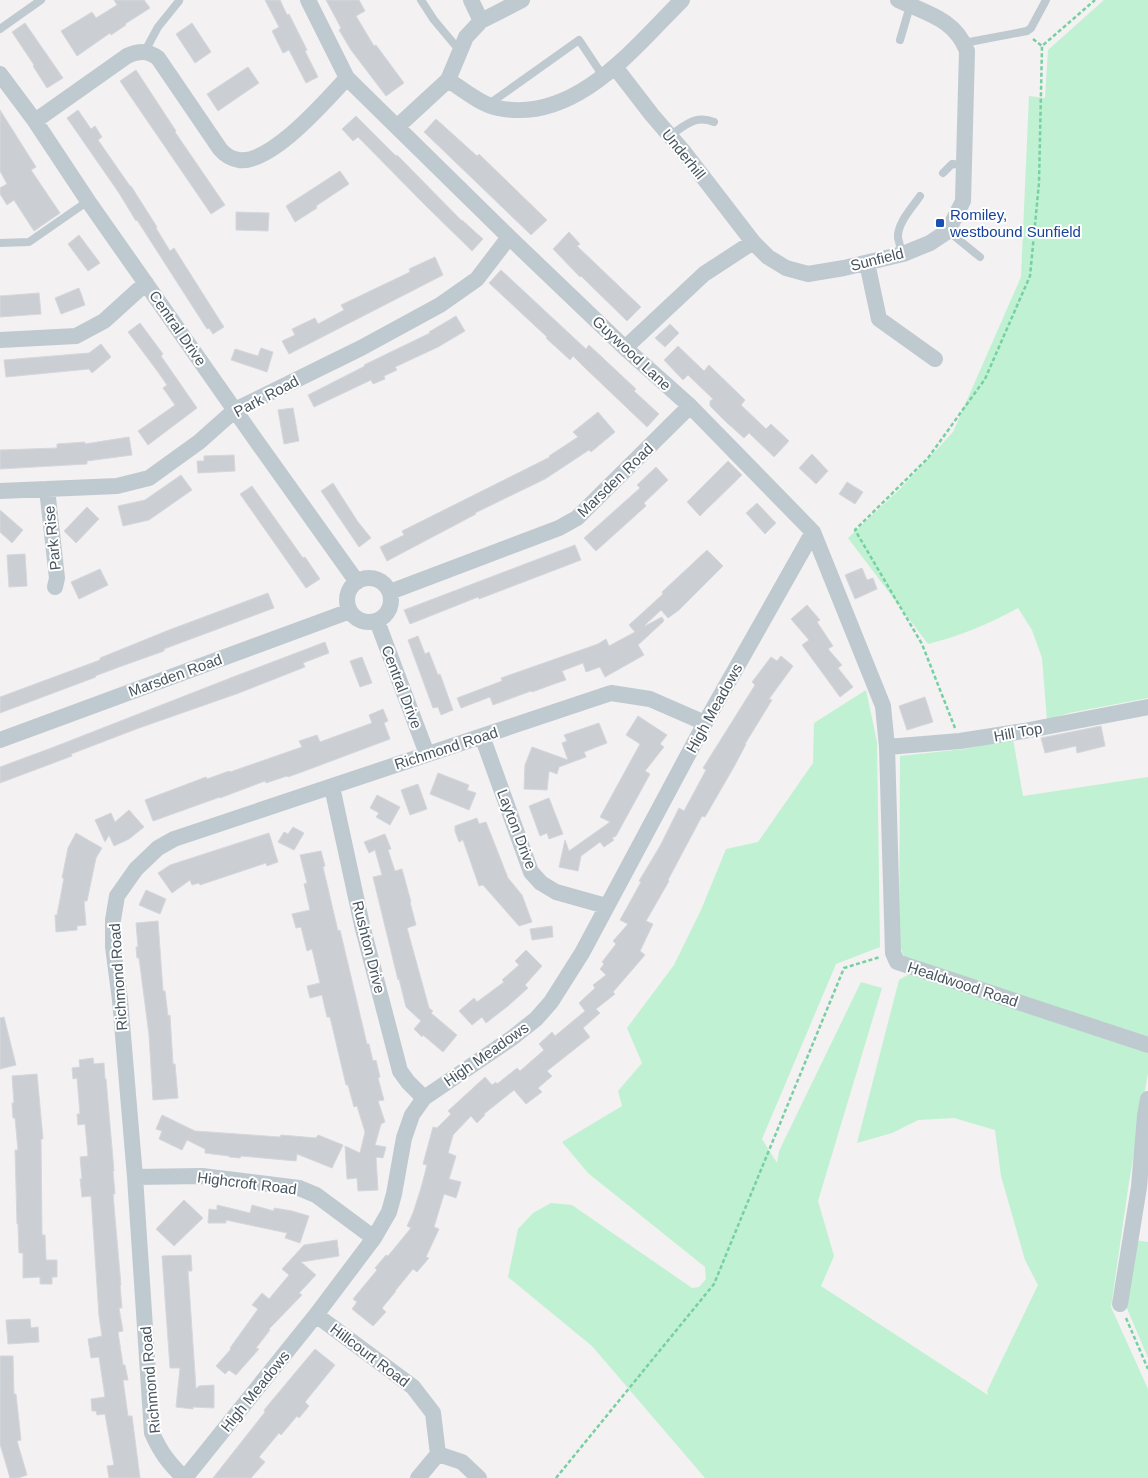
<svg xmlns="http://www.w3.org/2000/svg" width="1148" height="1478" font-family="Helvetica,sans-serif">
<rect width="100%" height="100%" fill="#f3f1f1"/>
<path fill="#c0f1d2" d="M1104,0h44v698l-79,15 -22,7 -5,-62 -10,-28 -14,-22c-29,16 -58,28 -90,36l-80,-106 52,-49 53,-57 68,-155 8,-181 16,2 3,-48z
M866,690l11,52 3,205 -44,17 -74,175 15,24 2,-12 82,-169 21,6 -64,213 16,55 -13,30 167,109 -1,-4 51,-106 -13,-25 -24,-84 -6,-46 -41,-12 -36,2 -26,13 -35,10 42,-163 12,-7 237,79v21l-19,109 -18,125 37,82v89h-443l-113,-132 -84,-69 10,-48 15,-16 18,-10 21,2 120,83 7,-1 7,-8 -1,-12 -117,-94 -26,-31 60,-36 -4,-15 24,-28 -15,-35 47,-63 27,-55 25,-61 32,-7 55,-79 1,-40z
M1013,739l10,57 125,-19v260l-244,-79 -5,-14 1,-188 64,-7z
M1133,1240l15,2v116l-22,-52z"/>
<path fill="#cbced3" stroke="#d5d7dc" d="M114,0h30l6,8 -25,16 1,1 -15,10 -1,-2 -33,23 -16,-25 31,-19 4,6 21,-13z
M265,0h15l7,15 2,-1 18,36 -2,1 13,26 -12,6 -17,-33 -6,3 -11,-22 7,-4z
M326,0h33l6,11 -9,5 18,30 2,-1 28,38 -18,13 -35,-46 -12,-20 2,-2z
M25,23l38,55 -16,10 -14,-22 1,-1 -22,-33z
M192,23l19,29 -16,11 -19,-29z
M248,67l11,16 -41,28 -11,-17z
M136,70l40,61 -1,1 50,73 -14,9 -91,-133z
M0,110l36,57 -5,3 29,43 -26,18 -20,-31 -7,5 -7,-11v-6l7,-4 -7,-13z
M78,110l13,19 4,-3 7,11 -4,3 32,46h1l26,41 -1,1 14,23 4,-3 50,79 -11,7 -4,-6 -2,1 -70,-109 -1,1 -17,-28 -52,-75z
M356,116l40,40 1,-1 65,66v-1l21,19 -11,12 -47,-46 -67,-68 -5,4 -11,-12z
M436,119l41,37 2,-2 68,66 -16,15 -107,-103z
M340,171l9,13 -33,22 1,2 -22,14 -9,-16z
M236,212l33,1 -1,18 -32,-1z
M569,232l11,12 -3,2 64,61 -14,14 -46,-45 -1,1 -27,-28z
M79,235l21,28 -12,8 -20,-27z
M435,257l8,18 -154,79 -7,-13 13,-6 -3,-6 23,-11 3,6 26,-14 -3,-5 69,-33 -1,-3z
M501,270l85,79 3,-4 47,44 -2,2 25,23 -12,13 -64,-61 -10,-10 -3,4 -24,-22 1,-1 -58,-54z
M79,288l6,17 -24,9 -6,-16z
M39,293l2,21 -41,3v-21z
M456,316l9,15 -27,16 -43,20 2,3 -13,6 1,3 -12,5 -2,-4 -57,27 -6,-12 57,-29 -1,-1 66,-32 -1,-1z
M140,323l23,31 -2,2 36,52 -49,37 -10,-14 37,-26 -12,-17 4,-3 -9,-13 -30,-40z
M670,324l9,9 -14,14 -10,-9z
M101,344l10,13 -19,16 -3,-4 -83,8 -2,-17 85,-7z
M678,346l26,25 5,-6 36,35 -4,5 25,24 5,-5 18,17 -15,16 -25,-24 -5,5 -19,-17 -15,-15v-5l3,-2 -25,-24 -5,5 -19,-20z
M261,348l12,4 -6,20 -36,-12 4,-11 23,7z
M293,408l6,33 -15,3 -6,-34z
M598,412l17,20 -24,20 -2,-2 -44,29 -70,34 1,1 -89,47 -7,-14 24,-12 -2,-4 148,-74 -1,-1 29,-19 -5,-5z
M129,437l3,18 -45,6v3l-87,5v-19l57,-2v-4l28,-2v2z
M812,454l16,17 -12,13 -17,-16z
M234,455l1,16 -37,2 -1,-12h7v-5z
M728,461l14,14 -42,41 -13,-14z
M656,467l12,13 -24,23 2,3 -50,45 -12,-13 56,-50 -3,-3z
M181,475l11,15 -43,30 -26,6 -5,-20 27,-6z
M847,482l16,10 -8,12 -16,-10z
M333,483l25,39 13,16 -12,9 -38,-56z
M252,486l51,72 2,-1 15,22 -14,9 -66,-94z
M757,503l19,20 -11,11 -19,-21z
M87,507l12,12 -23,24 -12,-12z
M0,510l23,20 -11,13 -12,-11z
M575,545l6,15 -102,39 -1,-2 -68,27 -6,-14z
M707,550l16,16 -44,44 -11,8 -7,-8 -16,15v1l17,-9 2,4 -26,24 6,10 -39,22 -5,-10 -14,5 -3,-9 -21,8 4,9 -12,4 -22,8 -1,-1 -38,14 -3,-8 -29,11 -4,-10 45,-17 -1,-3 97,-34 8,-5 3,7 26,-14 -6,-7 34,-31 -1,-2z
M25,554l2,32 -18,1 -2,-32z
M862,568l5,12 6,-2 4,11 -22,10 -10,-24z
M100,569l8,16 -29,14 -8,-17z
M268,593l6,15 -110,41v2l-45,16 -24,9 1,1 -96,36v-16l100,-37v-2l69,-28z
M807,605l13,15 -3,2 16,24 -5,3 14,16 -4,3 15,19 -13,10 -38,-52 7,-5 -18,-21z
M418,636l7,18 4,-2 9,23 2,-1 13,36 -12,5 -3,-8 -5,1 -25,-68z
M325,642l4,11 -26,10 2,4 -66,26 -100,35 -68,26 1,2 -72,27v-16l54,-20 179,-70z
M781,656l12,10 -24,33 3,1 -27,44h1l-11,21 -30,52 -3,-1 -34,64 1,1 -23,40 7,3 -13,27 5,4 -32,37 2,2 -19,15 4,4 -17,15 7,9 -43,34 5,5 -14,12 4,4 -16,12 -12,-14 -30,24 1,1 -8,8 -6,-7 -18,19 -5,18 8,3 -7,23 12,3 -5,16 -12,-4 -10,33 5,2 -13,28 3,1 -12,14 -4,-3 -18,22h1l-14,17 4,4 -13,14 -21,-17 5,-7 -4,-3 24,-29 -2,-2 11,-13 2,1 23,-28 -4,-2 6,-13 8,-25 6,-23 -4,-1 10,-37 4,1 14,-14 -3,-3 37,-34 7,8 4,-3 1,2 20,-16 3,3 24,-21 -5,-6 13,-12 3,4 30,-25 -6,-8 16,-15 -2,-3 13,-10 -6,-6 4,-5 -2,-2 14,-18 -3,-3 15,-17 -8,-4 21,-38 -2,-1 21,-35 19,-38 5,3 22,-41 -3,-2 52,-83 -3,-3 19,-25 6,4z
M362,657l10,26 -12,4 -10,-26z
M925,697l8,25 -26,8 -8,-24z
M383,709l5,12 -4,2 6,16 -80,30 -22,8 -1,-1 -21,7 -1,-2 -45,17v-1l-67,24 -8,-21 61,-23 1,2 22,-8 1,1 72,-25 -3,-6 18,-6 3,7 52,-19 -3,-8z
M638,716l29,19 -7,9 4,3 -19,24 5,3 -34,62 -4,2 2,2 -10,7 -4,-5 -19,14 -3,15 -19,-4 6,-27 4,11 41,-29 -10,-5 40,-73 -14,-9z
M599,723l8,20 -23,9 2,5 -27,10 -2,7 -8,-3 -2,19 -23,-1 1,-24 7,-18 36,13 -6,-17 5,-2 -3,-6z
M1101,726l4,20 -28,7 -1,-7 -31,7 -4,-15z
M438,773l31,12 -2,5 9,3 -7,17 -39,-16z
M418,784l9,25 -17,6 -9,-25z
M377,795l23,12 -10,18 -14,-8 3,-4 -9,-5z
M549,798l14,36 -14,5 -2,-6 -7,3 -11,-30z
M129,810l15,17 -15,12 -15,7 -5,-11 -4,7 -10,-22 16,-7 4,9z
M477,818l2,6 7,-2 22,56 14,17 10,27 -13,4 -36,-41 -4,1 -16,-46 -4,2 -4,-11v-5z
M293,827l11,6 -10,17 -16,-8 6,-10 4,2z
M76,833l26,15 -6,10 -9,43h-3l2,24 -9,1v4l-21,2 -1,-17h2l7,-37h-2l6,-30z
M269,833l9,29 -11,4 -1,-3 -66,22 -1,-2 -7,2 -2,-5 -18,13 -14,-20 12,-8z
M385,834l6,15 -3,1 7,21 7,-2 9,33h-1l6,23 -9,3 22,80 4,3 -2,2 26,22 -14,17 -20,-17 -1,2 -8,-8 7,-8 -15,-14 -7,-28 -1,1 -25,-103 9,-2 -7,-25 -6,3 -5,-11z
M321,851l4,15 -2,1 15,64 2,-1 27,114h2l4,17 3,-1 4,17 -2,1 6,22 -6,1 7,21 -4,2 -6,21 11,2 -3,11 -7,-1 2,33 -20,1 -1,-13 -10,1 -2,-33 15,7 5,-21 -8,-26 -3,1 -6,-22h-2l-16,-68h-3l-5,-22 -12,3 -3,-12 13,-3 -8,-34 -5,2 -6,-24 -5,1 -4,-14 18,-4 -6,-26 3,-1 -7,-28z
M146,890l20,9 -6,15 -21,-9z
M158,921l5,70h2l3,25 2,-1 3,49h2l3,34 -25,2 -4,-65 -10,-77h-2l-1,-11h2l-2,-24z
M552,926l1,11 -21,3 -2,-11z
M526,950l16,16 -17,19 3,3 -20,18 -22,17 -4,-6 -10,8 -13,-14 15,-13 3,4 27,-20 -2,-2 17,-15 -4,-4z
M4,1017l12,48 -16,4v-51z
M93,1058l1,6 10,-1 1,16h1l8,92h-1l2,23h-2l8,91h-1l2,23h-3l4,23 -5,1 5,33h2l3,15h-5l5,36h4l8,62h-31l-2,-12 7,-1 -9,-51 -8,1 -1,-4h-4l-1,-12 14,-2 -6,-40 -8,1 -3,-19 14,-3 -3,-20 -8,-120 -9,1 -2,-18h2l-2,-22 8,-1 -3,-32 -7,1 -1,-11h3l-3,-36 -4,1 -1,-11 8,-1 -1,-7z
M37,1074l6,65h-2l1,96h3l1,25h11v17h-5v7h-12v-7l-17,1v-25h-4l-1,-29h-1l-2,-74h3l-3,-32h-2l-1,-15h2l-2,-27z
M162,1115l33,16 85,6 1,-2 35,3 2,-3 25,10 -11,23 -35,-14 -1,7 -55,-5 -1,2 -11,-1v-1l-24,-3v-4l-18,-9 -5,10 -23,-11 3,-8 -6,-2z
M184,1200l19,18 -29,28 -18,-17z
M217,1205l33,8 2,-8 22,6v-3l18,3 17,5 -9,27 -15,-5 2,-5 -61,-13v3h-18l1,-14 8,1z
M337,1240l2,16 -38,6 15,13 -17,18 3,2 -33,34 1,1 -14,18 3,1 -23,26 -7,-5 -4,4 -9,-8 15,-17 -1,-1 28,-39 -6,-4 10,-12 7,6 20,-24 -7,-6 22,-24z
M191,1255l1,16h-4l8,118 3,-3 15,-1v23l-21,-1v2l-17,-2 4,-39h-10l-8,-112z
M30,1319l1,9 7,-1 1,15 -31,2 -2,-24z
M315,1349l20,16 -30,37 4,4 -10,12 -2,-2 -16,19 -2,-2 -20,24 6,5 -14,16h-38l52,-66 -1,-2z
M0,1356h13l1,38h2l5,46 -4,1 10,34 -9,3h-8l-10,-34z"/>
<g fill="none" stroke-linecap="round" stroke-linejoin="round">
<path stroke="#77d0a2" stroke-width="2.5" stroke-dasharray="4 2.5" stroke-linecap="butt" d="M1033,39l9,7
M955,728l-33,-84 -67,-114 73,-72 57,-79 45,-103 9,-93 3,-137 53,-46
M1126,1318l22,51
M556,1478l158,-194 130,-316 36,-11"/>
<path stroke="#bfc9d0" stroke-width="8" d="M421,0l13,20 26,31
M0,29l41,-29
M900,40l10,-34
M964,43l63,-12 4,-3 15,-28
M145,51l13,-24 21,-26
M489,104l90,-64 24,36
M669,136c16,-10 26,-22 45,-14
M943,173l9,-9 12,1
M948,231l32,26
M0,243l29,-1 59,-41
M903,254c-2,-5 -4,-11 -5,-16 -1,-15 14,-30 22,-42"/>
<path stroke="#bfc9d0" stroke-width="16" d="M308,0l39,78 162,159 116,111 65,58 123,126 70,174 4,41 6,206 4,9 251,83
M481,21l41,-21
M615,67l37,48 31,36 70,91
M0,74l35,47 53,80 167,238 102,143
M448,80c16,10 32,24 50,28 77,16 136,-60 184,-108
M35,121l92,-65c12,-5 20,-6 31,2l62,91c5,6 11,10 19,11 33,4 87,-60 108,-82
M397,127l51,-47 18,-43 15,-16 -10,-21
M867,263l12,56 56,40
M0,340l76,-4 28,-15 42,-38
M625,348l79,-74 49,-32 15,15 18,11 22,6 36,-6 59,-14 27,-11 18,-12 15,-30 4,-150c-12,-32 -41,-38 -69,-51
M47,489l10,89 -2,9
M0,491l117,-5 32,-8 50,-36 36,-32 126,-62 79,-43 37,-26 32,-42
M347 600a22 22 0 1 1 44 0a22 22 0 1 1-44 0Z
M390,592l169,-64 18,-10 113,-112
M377,621l50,133
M482,736l49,136 10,11 15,9 50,14
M0,740l350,-129
M887,747l73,-6 64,-10 124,-24
M332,787l30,138 38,146 8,11 16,16
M135,1177l67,-1 97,12 17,7 58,43
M1120,1304l19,-117 6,-71 3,-17
M316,1315l97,72 20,26 5,41 -20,24
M438,1454l24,8 17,16
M184,1478c-16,-16 -23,-25 -32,-45l-17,-256 -15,-177 -7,-53v-27l4,-24 19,-27 22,-21 16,-9 437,-146 39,6 55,24
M185,1478l131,-163 58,-77 15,-26 5,-18 10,-56 8,-23 12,-17 88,-60 24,-19 15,-17 31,-49 123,-230 108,-191"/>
</g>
<rect fill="#1a4fb4" stroke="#fff" stroke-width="2" x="935" y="218" width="10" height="10" rx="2.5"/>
<g text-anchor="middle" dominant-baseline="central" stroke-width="4" stroke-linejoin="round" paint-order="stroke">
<g font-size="15" fill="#48555f" stroke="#fff">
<text transform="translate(684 154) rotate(51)">Underhill</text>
<text transform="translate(877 259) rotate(-14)">Sunfield</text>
<text transform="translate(178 328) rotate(55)">Central Drive</text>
<text transform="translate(632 353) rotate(43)">Guywood Lane</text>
<text transform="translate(266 396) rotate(-28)">Park Road</text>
<text transform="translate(615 480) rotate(-44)">Marsden Road</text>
<text transform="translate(52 538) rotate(-96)">Park Rise</text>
<text transform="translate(175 675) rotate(-20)">Marsden Road</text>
<text transform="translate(402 687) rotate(69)">Central Drive</text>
<text transform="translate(714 708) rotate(-61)">High Meadows</text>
<text transform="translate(1018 732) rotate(-10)">Hill Top</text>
<text transform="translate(446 748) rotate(-18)">Richmond Road</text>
<text transform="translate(517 829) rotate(69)">Layton Drive</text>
<text transform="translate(369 947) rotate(76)">Rushton Drive</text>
<text transform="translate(118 977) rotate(-94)">Richmond Road</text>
<text transform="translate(963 984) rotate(18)">Healdwood Road</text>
<text transform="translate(486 1054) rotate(-35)">High Meadows</text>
<text transform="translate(247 1183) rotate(7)">Highcroft Road</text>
<text transform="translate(370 1355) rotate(37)">Hillcourt Road</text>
<text transform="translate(150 1380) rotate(-95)">Richmond Road</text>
<text transform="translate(255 1391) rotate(-51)">High Meadows</text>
</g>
<g font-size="15" fill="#164399" stroke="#fff" text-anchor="start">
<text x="950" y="214">Romiley,<tspan x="950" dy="17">westbound Sunfield</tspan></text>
</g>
</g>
</svg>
